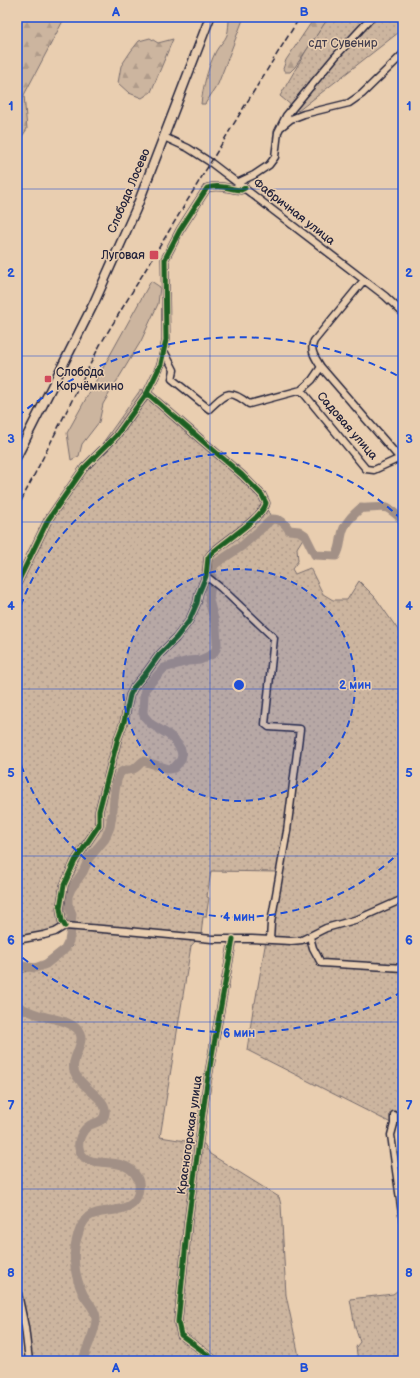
<svg xmlns="http://www.w3.org/2000/svg" width="420" height="1378" font-family="'Balsamiq Sans',sans-serif">
<defs>
<pattern id="forest-firs" width="22" height="20" patternUnits="userSpaceOnUse"><rect width="22" height="20" fill="#ccb59f"/><path d="M5 1l3.5 6h-7zM16 11l3.5 6h-7z" fill="#af9b8a"/></pattern>
<pattern id="park-dots" width="8" height="8" patternUnits="userSpaceOnUse"><rect width="8" height="8" fill="#ccb59f"/><path d="M2 2h.1M6 6h.1" fill="none" stroke="#af9b8a" stroke-width="1.8" stroke-linecap="round"/></pattern>
</defs>
<rect width="100%" height="100%" fill="#e9ceb0"/>
<filter id="ink" filterUnits="userSpaceOnUse"><feTurbulence type="fractalNoise" baseFrequency=".025" numOctaves="2"/><feDisplacementMap in="SourceGraphic" scale="8" xChannelSelector="R" yChannelSelector="G"/><feConvolveMatrix kernelMatrix="1 2 1 2 8 2 1 2 1" color-interpolation-filters="sRGB"/></filter>
<g filter="url(#ink)">
<path fill="#ccb59f" stroke="#776c6d" d="M230,17h14l-26,67 -13,20h-4c2,-18 7,-37 15,-53 3,-6 9,-10 11,-16 2,-5 1,-12 3,-18z
M151,281l9,6 -2,17 -17,37 -38,63 -4,18 -17,22 -3,12 -8,4 -4,-27z"/>
<path fill="url(#forest-firs)" stroke="#776c6d" d="M17,17h48l-41,78 3,34 -10,15z
M315,17h14l-34,50 -5,5h-5l-2,-3 3,-9z
M150,38l8,5 15,-4 -22,53 -9,6 -13,-5 -11,-10 3,-17 10,-15 8,-10z"/>
<path fill="url(#park-dots)" stroke="#776c6d" d="M329,17h74v12l-105,82 -18,-15 26,-45z
M141,389l6,4 115,102 4,12 6,12c9,0 13,4 17,11l10,1 6,4 -8,13 1,13 -6,8 3,5 15,-6 13,26 10,6h14l12,-19 16,16 28,40v491l-14,-6 -142,-72 7,-47h1l23,-131 -67,-1 -4,26 2,1 -3,19h-3l-2,18 -10,11 -31,191 44,7 6,10 69,43 2,8 5,90 14,66h-269l-14,-96v-291c25,-6 36,-12 55,-28l-7,-20 -13,6 -35,6v-351l31,-68 37,-57 12,-11z
M403,1290v65l-34,6h-11l-2,-14 4,-5 -5,-15 -5,-28 43,-5 4,-3z"/>
<g fill="none" stroke-linecap="round" stroke-linejoin="round">
<path stroke="#a29086" stroke-width="9" d="M212,576l-1,-5 4,-7 27,-18 30,-27c9,0 13,4 17,11l10,1 6,4 10,20 21,1c5,-8 4,-14 6,-22 2,-11 11,-19 19,-26 8,1 19,-2 26,0 6,3 11,8 16,12
M113,810c1,-9 2,-32 8,-38 4,-3 8,-1 12,-3 4,-1 6,-5 10,-8l26,8 5,-1 7,-8 1,-5 -1,-5 -5,-8 -7,-7 -18,-11 -7,-8 -1,-4 1,-17 1,-6 19,-21 24,-7 12,-1 13,-6 3,-5 1,-5 -1,-17 -7,-27 2,-17
M71,924l1,-10 -4,-10v-8l3,-7 12,-17 6,-14 16,-19 5,-12 2,-12
M17,965l18,3 11,-4 19,-15 4,-8 2,-12
M17,1006c7,3 15,7 22,9 12,4 28,5 37,13 14,12 -6,28 -2,43 6,17 34,27 31,42 -1,9 -9,9 -15,12 -8,5 -14,17 -10,26 7,20 41,3 55,23 3,4 5,9 4,14 -2,30 -38,18 -51,29 -4,3 -8,11 -9,15 -8,20 -5,43 4,62 4,8 13,15 13,24 1,12 -11,31 -13,43"/>
<g stroke="#22223b" stroke-width="9">
<path id="minor" d="M281,127l10,-8 13,-5 45,-11 13,-9 41,-40
M164,137l24,11 22,14 175,134 18,17
M237,183l17,-8 15,-10 6,-8 3,-25 8,-16 49,-59 37,-40
M164,351l10,19 -2,9 37,30c17,-16 20,-21 40,-5l52,-14 11,-10 9,-13c-5,-8 -12,-17 -7,-26l50,-61
M321,367l76,88 5,4
M301,390l65,79 8,1 26,-12
M206,576l15,12 53,50 -9,86 4,3 31,2 -13,102 -16,92 -1,17
M17,584l31,-64 36,-52 32,-32 31,-43 14,-29 5,-24 -1,-81 15,-29 27,-42c12,-4 22,1 34,2l4,-2
M65,926l-3,-5 -2,-13 4,-23 11,-24 24,-36v-14l19,-73 6,-16 6,-27 4,-8 12,-14 13,-18 17,-17 13,-17 8,-18 2,-10 7,-17 2,-18 3,-4c12,-12 52,-36 55,-51l-4,-8 -20,-20 -95,-82
M310,937l3,11 8,15 82,5
M17,940l27,-5 11,-3 10,-6 62,5 85,8h40l39,2 11,-1 24,-12 32,-9 45,-20
M394,1115v9l-3,11 12,86
M17,1289l8,38 4,34
M216,1361l-35,-26 -3,-13 10,-100 19,-139 26,-144
M399,1361l4,-1"/>
</g>
<g stroke="#22223b" stroke-width="11">
<path id="major" d="M17,456l77,-153 42,-94 74,-192"/>
</g>
<use href="#minor" stroke="#e9ceb0" stroke-width="6"/>
<use href="#major" stroke="#e9ceb0" stroke-width="8"/>
<path stroke="#22223b" stroke-width="1.5" stroke-dasharray="6 3" stroke-linecap="butt" d="M17,509l83,-164 144,-238 56,-90"/>
<g stroke="#e9ceb0" stroke-width="8">
<path id="cycleway" d="M17,584l31,-64 36,-52 32,-32 31,-43 14,-29 5,-24 -1,-81 15,-29 27,-42c12,-4 22,1 34,2l4,-2
M65,926l-3,-5 -2,-13 4,-23 11,-24 24,-36v-14l19,-73 6,-16 6,-27 4,-8 12,-14 13,-18 17,-17 13,-17 8,-18 2,-10 7,-17 2,-18 3,-4c12,-12 52,-36 55,-51l-4,-8 -20,-20 -95,-82
M216,1361l-35,-26 -3,-13 10,-100 19,-139 26,-144"/>
</g>
<use href="#cycleway" stroke="#1b5e20" stroke-width="5"/>
</g>
</g>
<path fill="none" stroke="#1d4ed8" stroke-width="1" stroke-opacity="0.55" d="M210,17v1344M17,189h386M17,356h386M17,522h386M17,689h386M17,856h386M17,1022h386M17,1189h386"/>
<circle cx="239" cy="685" r="116" fill="#1d4ed8" fill-opacity=".12"/>
<g fill="none" stroke="#1d4ed8" stroke-width="2" stroke-dasharray="7 5">
<circle cx="239" cy="685" r="116"/>
<path d="M402 850A232 232 0 0 1 17 753M17 617A232 232 0 0 1 402 520"/>
<path d="M402 992A348 348 0 0 1 18 954M18 416A348 348 0 0 1 402 378"/>
</g>
<g fill="#d1495b" stroke="#e9ceb0" stroke-width="1.5">
<rect x="149" y="250" width="10" height="10" rx="2"/>
<rect x="44" y="375" width="8" height="8" rx="2"/>
</g>
<g text-anchor="middle" dominant-baseline="central" stroke-width="3" stroke-linejoin="round" paint-order="stroke">
<g font-size="12" fill="#443f4f" stroke="#e9ceb0">
<text x="343" y="43">сдт Сувенир</text>
</g>
<g font-size="12" fill="#22223b" stroke="#e9ceb0">
<text transform="translate(129 191) rotate(-67)">Слобода Лосево</text>
<text transform="translate(294 212) rotate(38)">Фабричная улица</text>
<text transform="translate(347 426) rotate(49)">Садовая улица</text>
<text transform="translate(190 1135) rotate(-82)">Красногорская улица</text>
</g>
<g font-size="12" fill="#22223b" stroke="#e9ceb0" text-anchor="end">
<text x="145" y="255">Луговая</text>
<text x="56" y="372" text-anchor="start">Слобода<tspan x="56" dy="14">Корчёмкино</tspan></text>
</g>
</g>
<circle cx="239" cy="685" r="6" fill="#1d4ed8" stroke="#e9ceb0" stroke-width="2"/>
<g font-size="12" text-anchor="middle" font-weight="bold" fill="#1d4ed8" stroke="#e9ceb0" stroke-width="3" stroke-linejoin="round" paint-order="stroke">
<text x="355" y="689">2 мин</text>
<text x="239" y="921">4 мин</text>
<text x="239" y="1037">6 мин</text>
</g>
<rect width="420" height="1378" fill="none" stroke="#e9ceb0" stroke-width="44"/>
<rect x="22" y="22" width="376" height="1334" fill="none" stroke="#1d4ed8" stroke-width="1.5"/>
<g font-size="13" text-anchor="middle" font-weight="bold" fill="#1d4ed8">
<text x="116" y="16">A</text>
<text x="304" y="16">B</text>
<text x="11" y="110">1</text>
<text x="409" y="110">1</text>
<text x="11" y="277">2</text>
<text x="409" y="277">2</text>
<text x="11" y="443">3</text>
<text x="409" y="443">3</text>
<text x="11" y="610">4</text>
<text x="409" y="610">4</text>
<text x="11" y="777">5</text>
<text x="409" y="777">5</text>
<text x="11" y="944">6</text>
<text x="409" y="944">6</text>
<text x="11" y="1110">7</text>
<text x="409" y="1110">7</text>
<text x="11" y="1277">8</text>
<text x="409" y="1277">8</text>
<text x="116" y="1372">A</text>
<text x="304" y="1372">B</text>
</g>
</svg>
